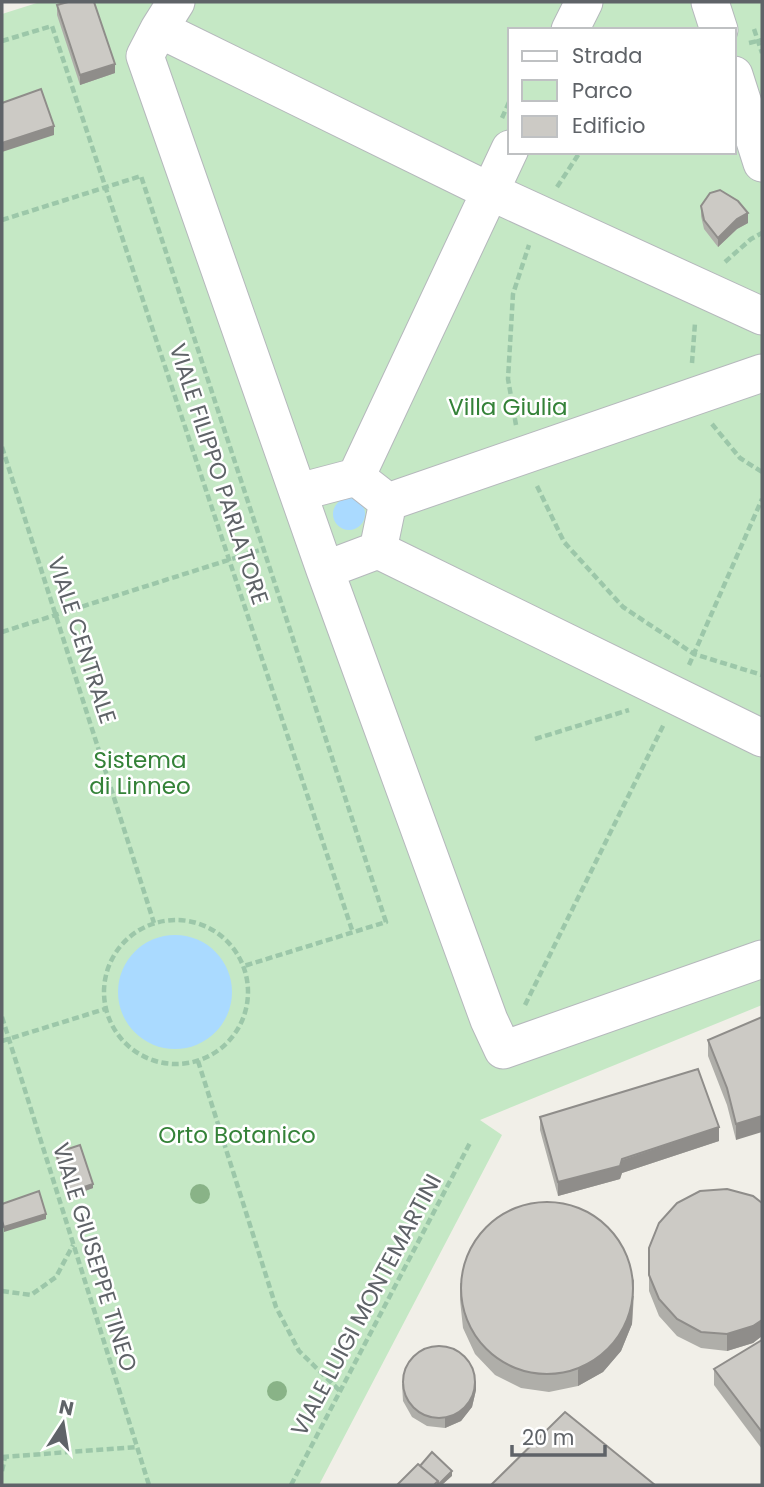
<svg xmlns="http://www.w3.org/2000/svg" width="764" height="1487" font-family="Poppins,sans-serif">
<rect width="100%" height="100%" fill="#f1efe8"/>
<path fill="#c5e8c5" fill-rule="evenodd" d="M40,2h722v1003l-282,115 22,15 -183,350h-317v-1471zM510,30h224v122h-224z"/>
<path fill="#aadaff" d="M333 514a16 16 0 1 1 32 0a16 16 0 1 1-32 0Z
M118 992a57 57 0 1 1 114 0a57 57 0 1 1-114 0Z"/>
<g fill="none" stroke-linecap="round" stroke-linejoin="round">
<g stroke="#b5b8bc" stroke-width="39">
<path id="street" d="M176,2l-17,27 330,162 273,125
M710,2l9,28
M159,29l-14,27 180,514 164,450 14,30 259,-91
M570,30l14,-28
M734,75l28,88
M356,477l154,-328
M299,492l57,-15 32,25 -10,48 -53,20
M388,502l374,-129
M378,550l384,188"/>
</g>
<path stroke="#9cc7a9" stroke-width="4.5" stroke-dasharray="7 3.5" stroke-linecap="butt" d="M754,29l8,24
M2,41l50,-15 301,907
M749,43l13,-3
M502,118l8,-18
M557,187l23,-35
M2,220l139,-44 245,746 -142,44
M725,262l26,-23 11,-6
M692,363l3,-40
M712,424l28,34 22,14
M516,425l-8,-46 5,-85 16,-49
M2,447l152,476
M537,486l27,56 59,65 71,47 68,21
M2,632l261,-83
M689,665l73,-166
M535,739l94,-29
M104 992a72 72 0 1 1 144 0a72 72 0 1 1-144 0Z
M525,1005l139,-281
M2,1017l147,468
M2,1041l103,-32
M198,1061l78,246 23,44 42,41
M2,1291l29,4 25,-18 17,-32
M2,1457l135,-10
M2,1471l3,-14
M291,1485l180,-344"/>
<use href="#street" stroke="#fff" stroke-width="37"/>
</g>
<g fill="#89b387">
<circle cx="200" cy="1194" r="10"/>
<circle cx="277" cy="1391" r="10"/>
</g>
<path fill="#afaea9" d="M57,5l58,68 -35,12 -23,-70z
M701,206l47,17 -11,6 -19,18 -14,-18 -3,-13z
M762,1017l-26,123 -9,-35 -19,-49v-16z
M540,1117l179,24 -97,32 -2,6 -62,17 -18,-66z
M56,1153l37,35 -24,9 -13,-39z
M762,1203v133l-9,7 -26,8 -26,-3 -24,-12 -18,-20 -10,-25v-43z
M460,1283l174,13 -2,28 -11,27 -18,21 -25,14 -29,6 -28,-4 -26,-13 -20,-21 -12,-26 -3,-28z
M762,1340v109l-48,-64v-16z
M402,1384l74,6 -4,17 -11,14 -16,7 -18,-2 -15,-9 -9,-16z"/>
<path fill="#8f8d8a" d="M115,64v9l-35,12v-10z
M54,126v9l-52,17v-9z
M748,213v10l-11,6 -19,18v-9l19,-19z
M762,1116v16l-26,8v-16z
M719,1127v14l-97,32 -2,6 -62,17v-14z
M93,1184v4l-24,9v-5z
M46,1214v5l-42,13v-5z
M634,1279l-2,45 -11,27 -18,21 -25,14v-16z
M762,1320v16l-9,7 -26,8v-17z
M476,1381v9l-4,17 -11,14 -16,7v-10z
M452,1471v5l-10,9h-4z"/>
<path fill="#cccac5" stroke="#8f8d8a" stroke-width="2" d="M68,2h26l21,62 -35,11 -23,-70z
M41,89l13,37 -52,17v-40z
M720,190l18,11 10,12 -11,6 -19,19 -14,-18 -3,-14 9,-13z
M762,1017v99l-26,8 -9,-36 -19,-48z
M698,1069l21,58 -97,32 -2,7 -62,16 -18,-65z
M80,1145l13,39 -24,8 -13,-39z
M727,1189l26,7 9,7v117l-9,6 -26,8 -26,-2 -24,-13 -18,-20 -10,-24v-27l10,-25 18,-20 23,-12z
M39,1191l7,23 -42,13 -2,-6v-17z
M461 1288a86 86 0 1 1 172 0a86 86 0 1 1-172 0Z
M762,1340v92l-48,-63z
M403 1382a36 36 0 1 1 72 0a36 36 0 1 1-72 0Z
M565,1412l90,73h-164z
M432,1452l20,19 -14,14v-4l-18,-15z
M418,1464l20,17 -4,4h-37z"/>
<g text-anchor="middle" dominant-baseline="central" stroke-width="5" stroke-linejoin="round" paint-order="stroke">
<g font-size="23" fill="#348238" stroke="#fff">
<text x="508" y="407">Villa Giulia</text>
<text x="140" y="760">Sistema<tspan x="140" dy="26">di Linneo</tspan></text>
<text x="237" y="1135">Orto Botanico</text>
</g>
<g font-size="23" fill="#5f6368" stroke="#fff">
<text transform="translate(219 474) rotate(72)">VIALE FILIPPO PARLATORE</text>
<text transform="translate(82 640) rotate(72)">VIALE CENTRALE</text>
<text transform="translate(95 1257) rotate(73)">VIALE GIUSEPPE TINEO</text>
<text transform="translate(366 1305) rotate(-62)">VIALE LUIGI MONTEMARTINI</text>
</g>
</g>
<rect width="764" height="1487" fill="none" stroke="#5f6368" stroke-width="7"/>
<rect x="508" y="28" width="228" height="126" fill="#ffffff" stroke="#bfc1c3" stroke-width="2"/>
<rect x="522" y="51" width="35" height="10" fill="#ffffff" stroke="#bfc1c3" stroke-width="2"/>
<text x="572" y="63" font-size="21" fill="#5f6368">Strada</text>
<rect x="522" y="80" width="35" height="21" fill="#c5e8c5" stroke="#bfc1c3" stroke-width="2"/>
<text x="572" y="98" font-size="21" fill="#5f6368">Parco</text>
<rect x="522" y="116" width="35" height="21" fill="#cccac5" stroke="#bfc1c3" stroke-width="2"/>
<text x="572" y="133" font-size="21" fill="#5f6368">Edificio</text>
<g transform="translate(63 1424) rotate(12)" stroke="#ffffff" stroke-width="5" paint-order="stroke">
<path d="M0-5L12 26L0 18L-12 26Z" fill="#5f6368"/>
<text y="-10" font-size="19" font-weight="bold" text-anchor="middle" fill="#5f6368">N</text>
</g>
<path d="M512 1445v10h93v-10" fill="none" stroke="#5f6368" stroke-width="3.5"/>
<text x="522" y="1445" font-size="21" fill="#5f6368" stroke="#ffffff" stroke-width="5" paint-order="stroke">20 m</text>
</svg>
